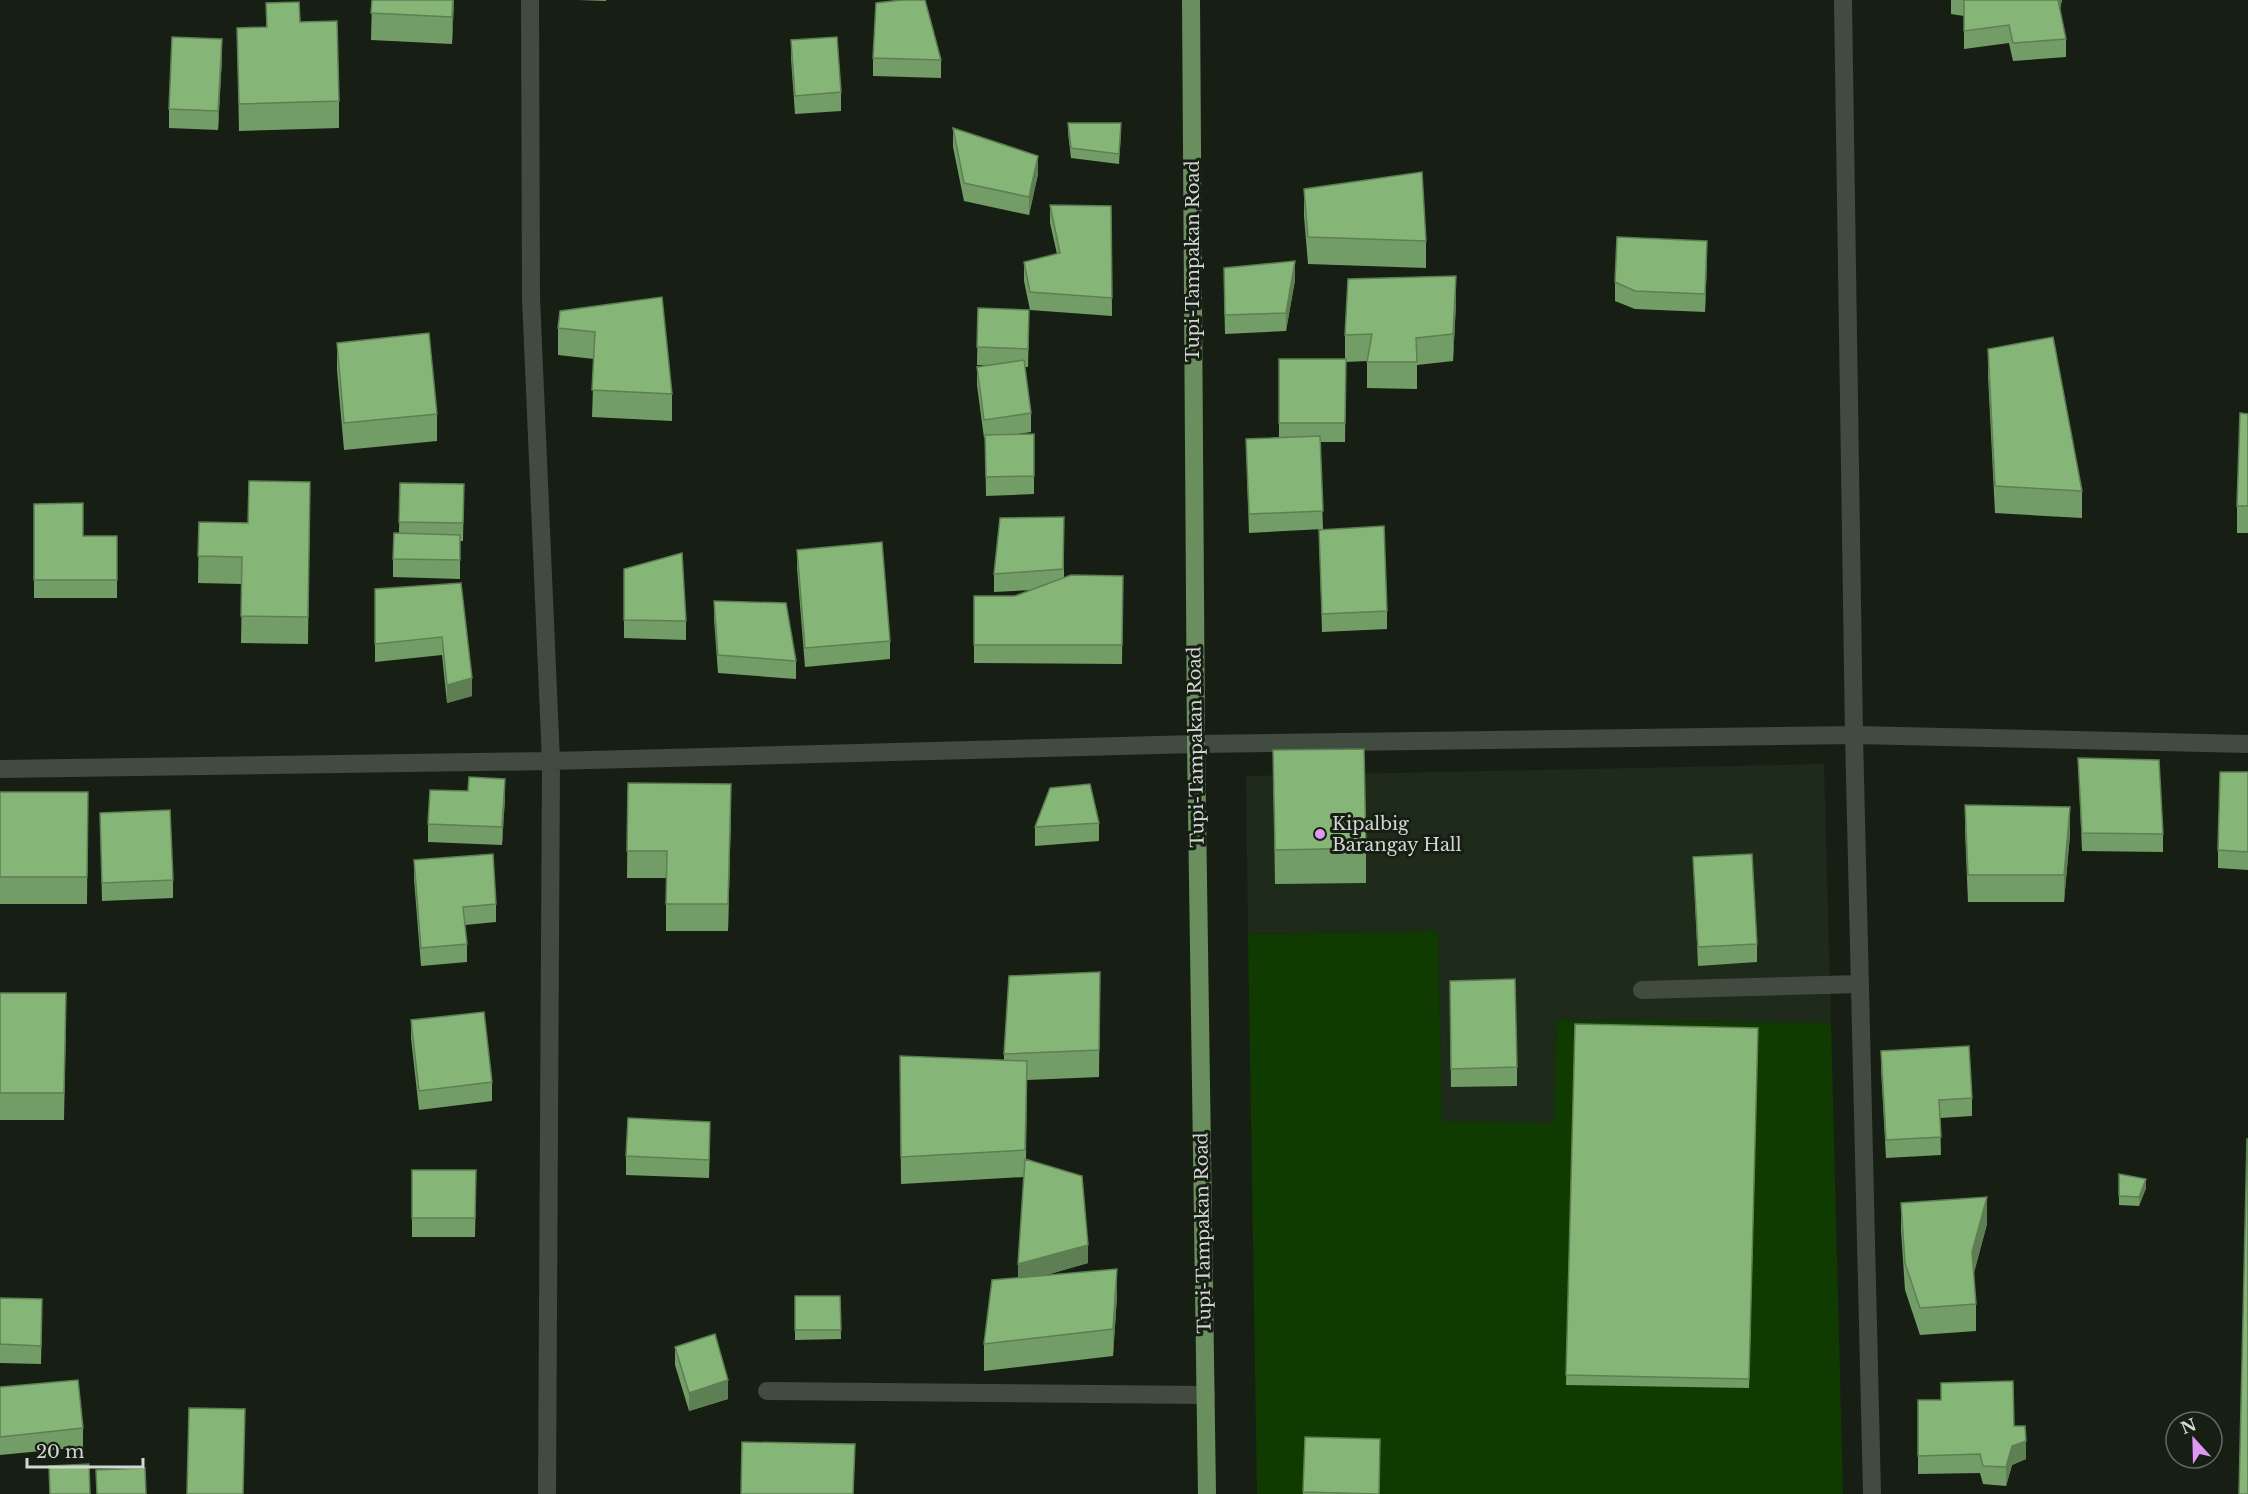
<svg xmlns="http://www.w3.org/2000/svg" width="2248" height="1494" font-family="'Libre Baskerville',serif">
<rect width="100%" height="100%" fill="#171f15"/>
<path fill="#1e2a1a" d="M1824,764l7,259 -275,-3 -2,103 -112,-2 -4,-190 -190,3 -2,-158z"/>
<path fill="#0f3a00" d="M1438,931l4,190 112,2 2,-103 275,3 12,471h-586l-9,-560z"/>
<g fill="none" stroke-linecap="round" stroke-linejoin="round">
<path stroke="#424b3f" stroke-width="18" d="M530,0l1,298 20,463 -4,733
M1843,0l11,735 18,759
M0,769l551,-8 645,-17 658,-9 394,9
M1642,990l218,-6
M767,1391l439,4"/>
<path stroke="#6a8e5e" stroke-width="18" d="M1191,0l5,744 11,750"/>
</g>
<path fill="#739d66" d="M372,0h82l-2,44 -81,-4z
M578,0h28v1z
M1951,0h111l-2,9 6,30v18l-53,4 -4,-18 -45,6v-33l-13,-2z
M266,3l34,19 39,79v27l-100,3 -2,-103 29,-1z
M791,40l50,52v19l-46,3 -4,-55z
M222,57l-4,73 -49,-2v-19z
M873,58l68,2v18l-68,-2z
M1068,123l53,9 -2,32 -48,-6 -3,-25z
M953,128l85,46 -9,41 -65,-14 -11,-54z
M1304,189l122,52v27l-118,-4 -4,-48z
M1050,205l61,1 1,110 -82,-6 -6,-29v-19l33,-8 -7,-31z
M1707,259l-2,53 -70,-3 -20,-8v-19z
M1295,280l-9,51 -61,3 -1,-47z
M662,297l10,97v27l-80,-4 2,-58 -36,-4v-27z
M1456,303l-3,58 -36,4v24l-50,-1v-27l-21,1 -1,80h-25l3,87 -74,4 -3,-94 33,-1v-79h66v-24z
M978,308l51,20 -1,39h-3l6,46v19l-21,3 24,-1v60l-48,2 -1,-58h-1l-7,-53v-18l9,-2h-9z
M337,343l100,71v27l-93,9 -7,-80z
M1988,349l94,142v27l-87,-5 -7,-137z
M2248,414v119h-11v-27z
M310,482l-2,162 -67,-1 1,-59 -44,-1 1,-61 49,1z
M400,483l64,1 -1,57h-3v38l-67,-2v-18l6,-26z
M34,504l49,32h34v62h-83z
M1064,517v61l59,-2 -1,88 -148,-1v-67h41l17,-6 -38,2v-18z
M1319,530l68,81v18l-65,3z
M797,550l93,91v18l-85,8 -8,-99z
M624,569l62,52v19l-62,-2z
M461,583l11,113 -25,7 -5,-48 -67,7v-73z
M714,601l82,60v18l-78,-6 -4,-54z
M1273,750l93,98v35l-91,1z
M2078,758l85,76v18l-81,-1z
M2248,772v98l-30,-2v-18z
M628,783l103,28 -3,120h-62v-53h-39z
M0,792h88l-1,112h-87z
M505,798l-3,47 -74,-3v-18z
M1965,805l105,29 -6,68h-96l-3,-71z
M100,813l73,67v18l-71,3z
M1099,823v18l-64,5v-19z
M1693,857l64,87v18l-59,4z
M414,860l82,44v18l-31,3 2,19v18l-46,4 -7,-87z
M1100,972l-1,105 -72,3 -1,79 62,104 -45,13 74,20 -4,60 -129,15v-27l34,-66 6,-101 -123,7 -1,-128 104,4v-6z
M1450,981l67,86v19l-66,1z
M0,993l66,27 -2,100h-64z
M411,1020l81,62v19l-73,9 -8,-72z
M1575,1024l183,4 -9,360 -183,-3z
M1881,1051l91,47v18l-32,2 1,37 -55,3 -5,-89z
M710,1140l-1,38 -83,-3v-19z
M412,1170l64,19 -1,48h-63z
M2119,1174l27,14 -7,18 -20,-1z
M1901,1203l86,21 -13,49 2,31v27l-56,4 -15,-45 -4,-60z
M795,1296h45l1,43 -46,1z
M0,1298l42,20 -1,46 -41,-1z
M675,1347l53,52 -39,12 -14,-46z
M0,1387l83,41v19l-83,8z
M1918,1400l96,26 12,33 -14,6 -6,21 -23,-2 -3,-11 -62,1z
M1305,1437l75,20 -1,37h-76z"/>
<path fill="#5e7f53" d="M453,0h1l-2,44v-27z
M2058,0h4l-4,17z
M222,39v18l-4,73v-19z
M1038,156v18l-9,41v-18z
M1707,241v18l-2,53v-18z
M1295,261v19l-9,51v-18z
M1456,276v27l-3,58v-27z
M472,678v18l-25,7v-18z
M505,779v19l-3,47v-18z
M731,784v27l-3,120v-27z
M2070,807v27l-6,68v-27z
M2146,1179v9l-7,18v-9z
M1987,1197v27l-15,55v-27z
M1088,1245v18l-70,20v-19z
M1117,1269v27l-4,60v-27z
M728,1380v19l-39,12v-18z
M2026,1441v18l-14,6 -6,21v-19l6,-21z"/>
<path fill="#86b677" stroke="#5e7f53" stroke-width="1.5" d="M372,0h81l-1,17 -81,-4z
M902,0h23l16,60 -68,-2 3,-55z
M1964,0h94l8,39 -53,4 -4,-18 -45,6z
M299,2l1,20 37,-1 2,80 -100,3 -2,-76 30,-1 -1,-24z
M172,37l50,2 -4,72 -49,-2z
M837,37l4,55 -46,4 -4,-56z
M1068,123h53l-2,31 -48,-6z
M953,128l85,28 -9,41 -65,-14z
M1422,172l4,69 -118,-4 -4,-48z
M1050,205l61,1 1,92 -82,-6 -6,-30 36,-9z
M1617,237l90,4 -2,53 -70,-3 -20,-9z
M1295,261l-9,52 -61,2 -1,-47z
M1456,276l-3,58 -37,4 1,24h-50l5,-28 -27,1 3,-56z
M662,297l10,97 -80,-4 3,-58 -37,-4 2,-17z
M978,308l51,2 -1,39 -51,-2z
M429,333l8,81 -93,9 -7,-80z
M2053,337l29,154 -87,-5 -7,-137z
M1279,359h67l-1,64h-66z
M1024,360l7,53 -47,7 -7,-53z
M2240,413l8,1v92h-11z
M1034,434v42l-48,1 -1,-42z
M1320,436l3,75 -74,3 -3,-75z
M249,481l61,1 -2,135 -67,-1 1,-59 -44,-1 1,-34 49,1z
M400,483l64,1 -1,39 -64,-1z
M83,503v33h34v44h-83v-76z
M1064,517l-1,52 -69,5 6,-56z
M1384,526l3,85 -65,3 -3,-84z
M394,533l66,2v25l-67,-1z
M882,542l8,99 -85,7 -8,-98z
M682,553l4,68 -62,-1v-51z
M1071,575l52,1 -1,69h-148v-49h41z
M461,583l11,95 -25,7 -5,-48 -67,7v-55z
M714,601l72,2 10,58 -78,-6z
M1364,749l2,99 -91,2 -2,-100z
M2078,758l81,2 4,74 -81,-1z
M2220,772h28v80l-30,-2z
M469,777l36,2 -3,48 -74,-3 2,-34 38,1z
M628,783l103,1 -3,120h-62l1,-53h-40z
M1090,784l9,39 -64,4 15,-39z
M0,792h88l-1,85h-87z
M1965,805l105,2 -6,68h-96z
M170,810l3,70 -71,3 -2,-70z
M493,854l3,50 -33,3 4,37 -46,4 -7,-88z
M1752,854l5,90 -59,3 -5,-90z
M1100,972l-1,78 -95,4 5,-78z
M1515,979l2,88 -66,2 -1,-88z
M0,993h66l-2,100h-64z
M484,1012l8,70 -73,9 -8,-71z
M1575,1024l183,4 -9,351 -183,-4z
M1969,1046l3,52 -33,2 2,37 -55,3 -5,-89z
M900,1056l127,5 -2,89 -124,7z
M628,1118l82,4 -1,38 -83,-4z
M2247,1139h1v355h-9z
M1025,1159l57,17 6,69 -70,19z
M412,1170h64l-1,48h-63z
M2119,1174l27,5 -7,18 -20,-1z
M1987,1197l-15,55 4,52 -56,4 -15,-45 -4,-60z
M1117,1269l-4,60 -129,15 8,-64z
M795,1296h45l1,34h-46z
M0,1298l42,1 -1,47 -41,-2z
M715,1334l13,46 -39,13 -14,-46z
M78,1380l5,48 -83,9v-50z
M2013,1381l1,45h11l1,15 -14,5 -6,21 -23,-1 -3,-12 -62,2v-56h23v-17z
M189,1408l56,1 -2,85h-56z
M1305,1437l75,2 -1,55 -76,-2z
M742,1442l113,2 -2,50h-112z
M89,1464l1,30h-40l-1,-28z
M145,1468l1,26h-49l-1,-24z"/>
<circle fill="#de98f2" stroke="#171f15" stroke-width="2" cx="1320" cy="834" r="6"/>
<g text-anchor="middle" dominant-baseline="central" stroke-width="6" stroke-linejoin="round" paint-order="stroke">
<g font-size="18" fill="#d2d8d1" stroke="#171f15">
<text transform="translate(1193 261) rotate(-90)">Tupi-Tampakan Road</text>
<text transform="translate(1196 747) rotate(-91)">Tupi-Tampakan Road</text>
<text transform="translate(1203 1233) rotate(-91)">Tupi-Tampakan Road</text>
</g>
<g font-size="18" fill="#d2d8d1" stroke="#171f15" text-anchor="start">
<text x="1332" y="824">Kipalbig<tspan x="1332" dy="21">Barangay Hall</tspan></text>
</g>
</g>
<g transform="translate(2194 1440) rotate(338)"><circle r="28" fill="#171f15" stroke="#626960" stroke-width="1.5"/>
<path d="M0-4.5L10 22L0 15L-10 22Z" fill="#de98f2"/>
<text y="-9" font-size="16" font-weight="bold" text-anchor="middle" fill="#d2d8d1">N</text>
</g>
<path d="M27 1458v9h116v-9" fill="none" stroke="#d2d8d1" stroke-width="3"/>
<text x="36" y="1458" font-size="18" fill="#d2d8d1" stroke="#171f15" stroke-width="4.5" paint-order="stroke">20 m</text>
</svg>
